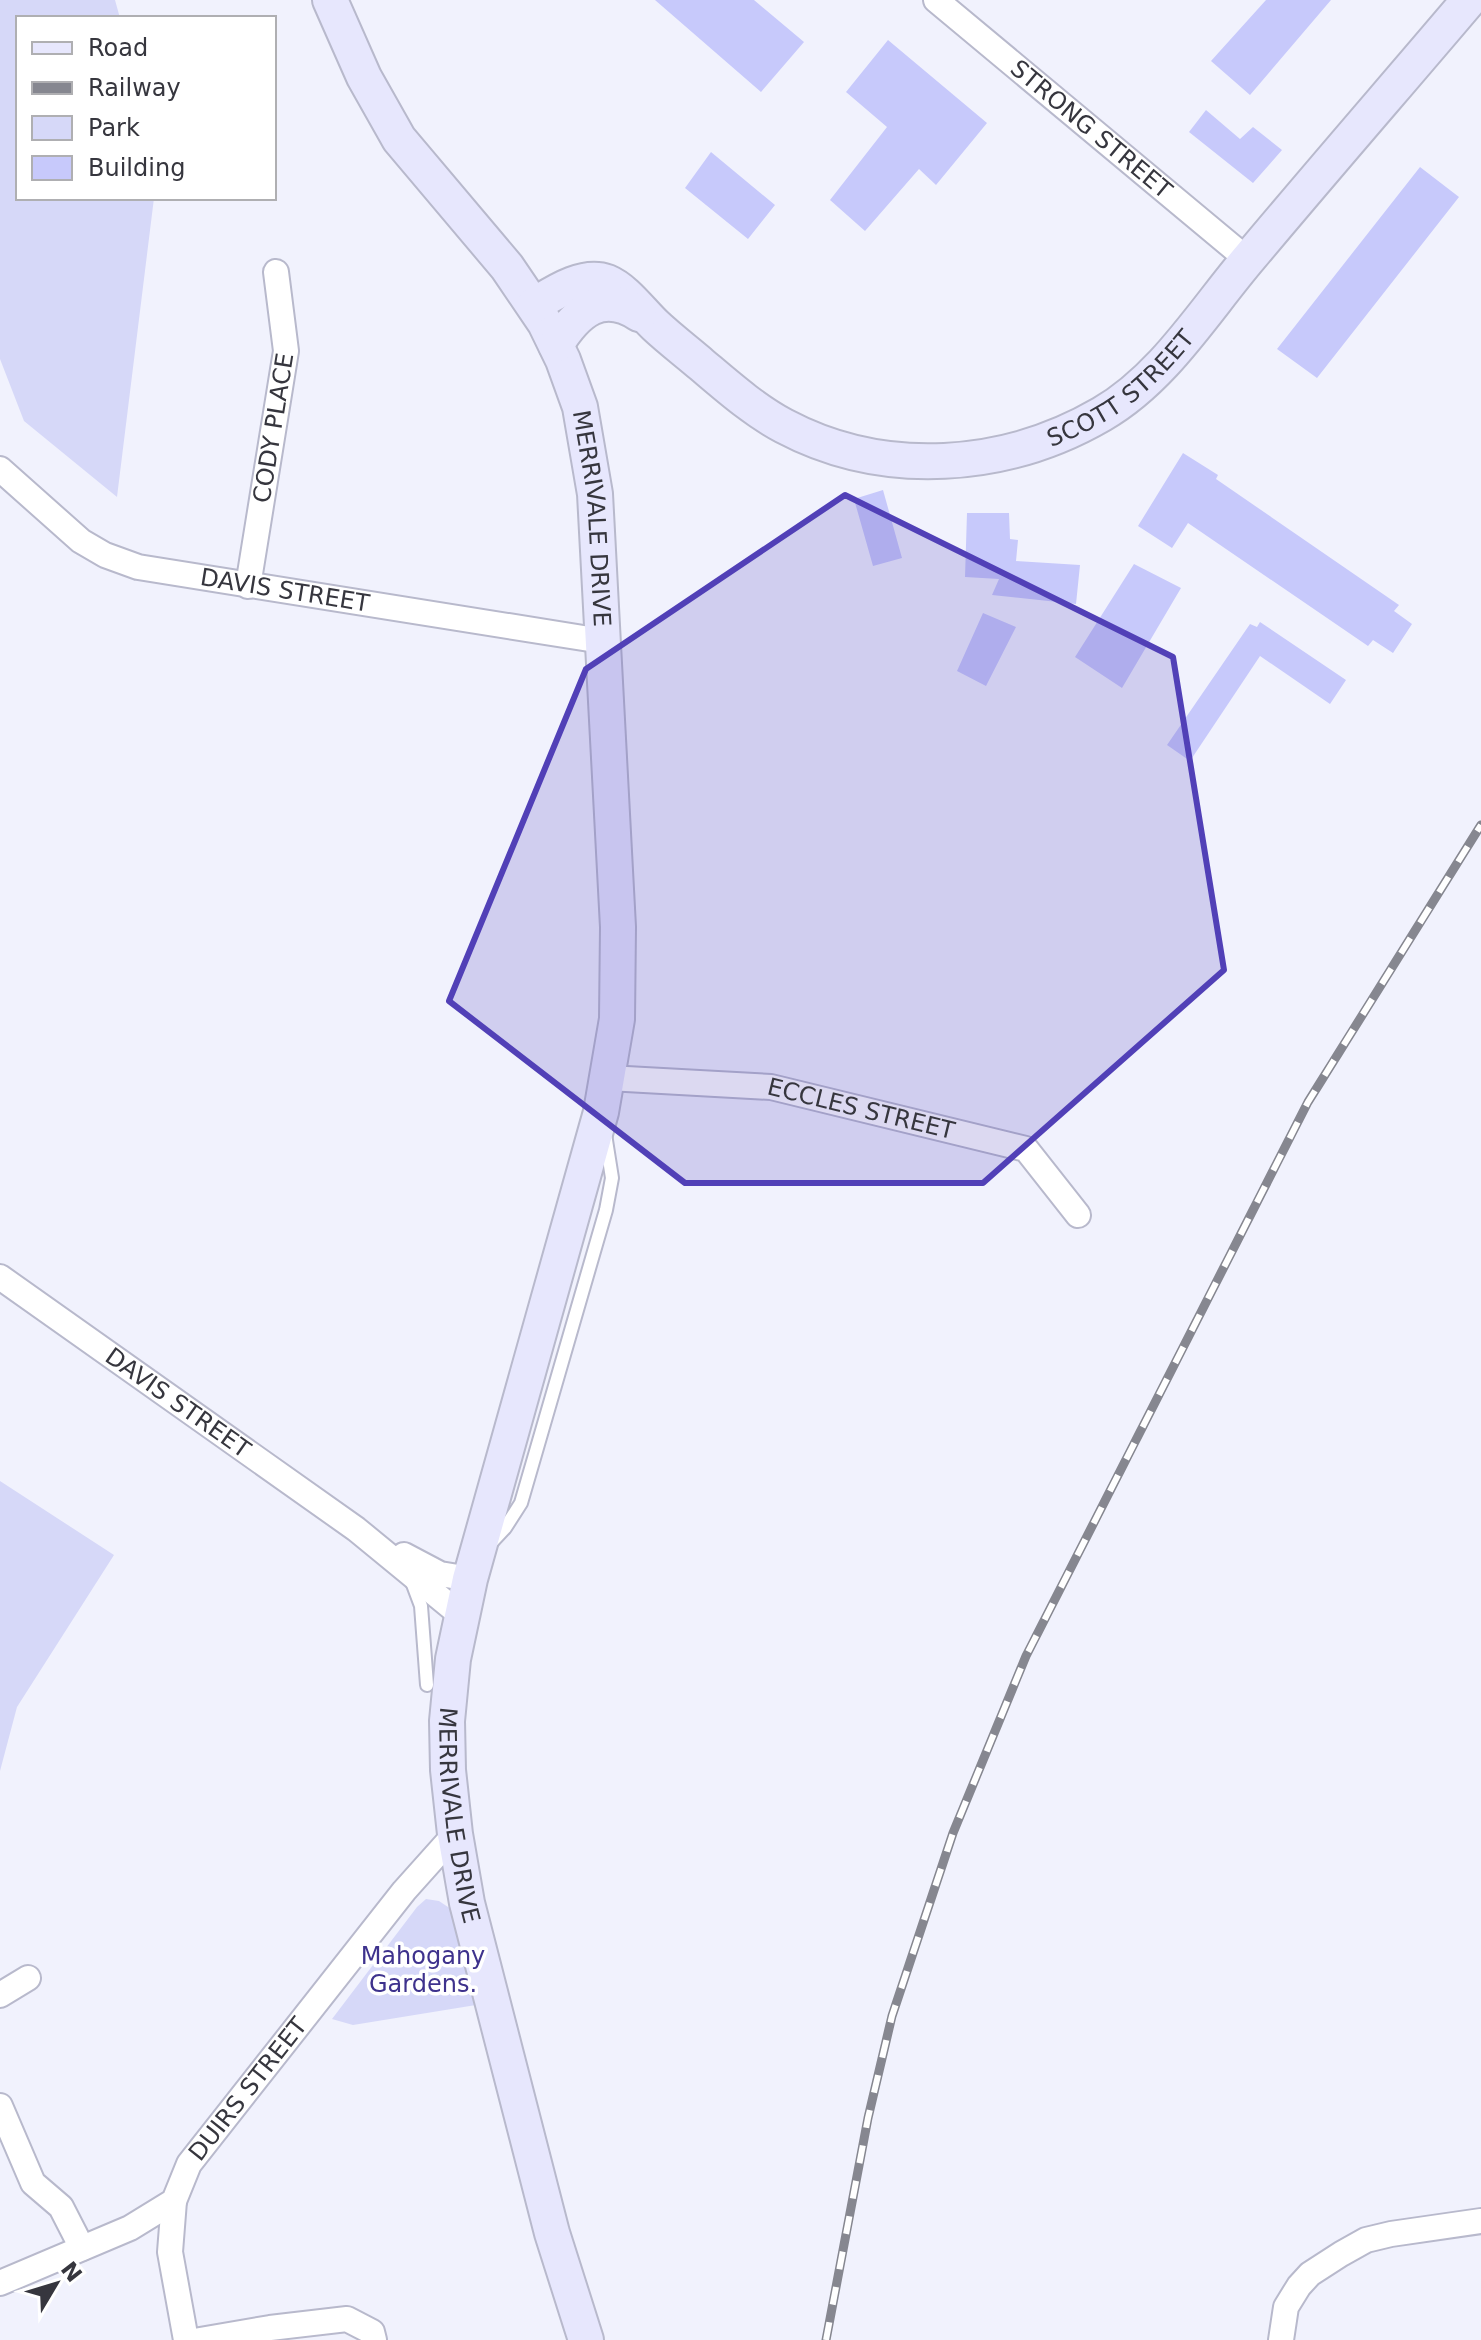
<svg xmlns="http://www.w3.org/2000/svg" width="1481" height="2340" font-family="'DejaVu Sans',sans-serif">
<rect width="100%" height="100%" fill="#f1f2fd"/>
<path fill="#d6d8f8" d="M0,0h115l5,18h-102v180h136l-37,299 -93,-76 -24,-62z
M0,1481l114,74 -97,152 -17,64z
M426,1899l13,2 12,8 25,96 -123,20 -21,-6 85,-112z"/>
<path fill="#c7c9fb" d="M655,0h99l50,42 -43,50z
M1266,0h65l-81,95 -39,-34z
M888,40l99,83 -51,62 -17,-16 -54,62 -35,-31 57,-73 -41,-35z
M1206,110l34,29 13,-12 29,23 -29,33 -64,-51z
M711,152l64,53 -27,34 -63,-51z
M1420,167l39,30 -142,181 -40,-29z
M1183,453l35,22 -2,4 183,126 -5,6 18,13 -19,29 -20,-13 -5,6 -180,-123 -16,25 -34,-22z
M883,490l19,68 -29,8 -19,-67z
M967,513h42l1,26 8,1 -2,21 64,4 -4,39 -84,-9 7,-16 -34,-2z
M1134,564l47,24 -59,100 -47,-31z
M983,613l33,14 -30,59 -29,-15z
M1260,622l86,58 -16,24 -70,-48 -70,105 -23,-16 83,-121 7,3z"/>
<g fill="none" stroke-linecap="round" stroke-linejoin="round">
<g stroke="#b8b9cc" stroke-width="16">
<path id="lane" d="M490,1544l15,-16 16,-25 85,-293 6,-32 -7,-44
M412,1582l9,24 6,79"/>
</g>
<g stroke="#b8b9cc" stroke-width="28">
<g id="street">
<path id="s1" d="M936,0l312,260"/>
<path id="s2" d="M0,469l81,72 24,14 33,12 464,74"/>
<path id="s3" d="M248,586l38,-235 -10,-79"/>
<path id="s4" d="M608,1078l163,9 255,62 52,66"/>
<path id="s5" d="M0,1277l356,252 106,87"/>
<path d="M404,1555l36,19 30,5"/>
<path d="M0,1995l28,-17"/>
<path d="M0,2106l33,77 28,24 21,41"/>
<path d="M174,2201l-4,51 16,88"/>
<path id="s6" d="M0,2283l130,-55 44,-27 15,-37 215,-273 51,-57"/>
<path d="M200,2340l70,-12 77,-9 25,13 2,8"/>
<path d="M1281,2340l5,-33 13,-21 11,-12 31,-20 25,-14 25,-6 90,-13"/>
</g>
</g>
<g stroke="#b8b9cc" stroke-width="38">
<g id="secondary">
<path id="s7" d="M330,0l34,77 35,62 108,128 38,56 18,37 17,47 15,87 23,433 -1,92 -16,93 -131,467 -17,80 -6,62 1,49 7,64 12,69 85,330 34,107"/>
<path id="s8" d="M534,305c20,-12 49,-32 73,-23 19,8 34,30 49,44 15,14 31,26 46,39 26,22 52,45 82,61 100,53 222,44 318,-12 62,-36 102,-103 148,-157 72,-86 146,-171 219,-257"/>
<path d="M556,345c21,-34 46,-55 83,-31"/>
</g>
</g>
<use href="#lane" stroke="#fff" stroke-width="12"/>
<use href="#street" stroke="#fff" stroke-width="24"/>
<use href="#secondary" stroke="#e7e7fd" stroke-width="34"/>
<g stroke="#868790" stroke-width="9">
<path id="rail" d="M826,2340l42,-222 24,-102 61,-183 73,-177 282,-554 173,-277"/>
</g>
<use href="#rail" stroke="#fff" stroke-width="6" stroke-dasharray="18" stroke-linecap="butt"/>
</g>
<path fill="#5140b7" fill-opacity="0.2" stroke="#5140b7" stroke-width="6" stroke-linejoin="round" d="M845,495l328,162 51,313 -241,213h-298l-236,-182 137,-332z"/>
<g text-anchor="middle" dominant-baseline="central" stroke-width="7" stroke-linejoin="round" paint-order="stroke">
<g font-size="24" fill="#36363e" stroke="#fff">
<text stroke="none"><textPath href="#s1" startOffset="202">STRONG STREET</textPath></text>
<text stroke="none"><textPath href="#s8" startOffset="670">SCOTT STREET</textPath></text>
<text stroke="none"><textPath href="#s3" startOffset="160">CODY PLACE</textPath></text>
<text stroke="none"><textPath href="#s7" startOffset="594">MERRIVALE DRIVE</textPath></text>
<text stroke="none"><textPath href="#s2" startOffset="320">DAVIS STREET</textPath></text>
<text stroke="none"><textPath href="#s4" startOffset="256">ECCLES STREET</textPath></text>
<text stroke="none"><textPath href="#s5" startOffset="218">DAVIS STREET</textPath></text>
<text stroke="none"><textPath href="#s7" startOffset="1914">MERRIVALE DRIVE</textPath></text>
<text stroke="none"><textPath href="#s6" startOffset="328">DUIRS STREET</textPath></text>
</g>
<g font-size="24" fill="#3e328d" stroke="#fff">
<text x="423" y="1956">Mahogany<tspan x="423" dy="28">Gardens.</tspan></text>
</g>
</g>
<rect x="16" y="16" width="260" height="184" fill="#ffffff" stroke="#afafb2" stroke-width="2"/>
<rect x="32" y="42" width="40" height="12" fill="#e7e7fd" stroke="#afafb2" stroke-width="2"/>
<text x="88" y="56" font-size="24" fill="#36363e">Road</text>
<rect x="32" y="82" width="40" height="12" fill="#868790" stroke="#afafb2" stroke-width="2"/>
<text x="88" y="96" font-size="24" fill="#36363e">Railway</text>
<rect x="32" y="116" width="40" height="24" fill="#d6d8f8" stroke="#afafb2" stroke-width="2"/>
<text x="88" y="136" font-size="24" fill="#36363e">Park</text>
<rect x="32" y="156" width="40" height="24" fill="#c7c9fb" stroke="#afafb2" stroke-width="2"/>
<text x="88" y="176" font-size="24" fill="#36363e">Building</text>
<g transform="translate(56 2284) rotate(52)" stroke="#ffffff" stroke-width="6" paint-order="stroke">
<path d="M0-6L14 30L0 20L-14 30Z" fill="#36363e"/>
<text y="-12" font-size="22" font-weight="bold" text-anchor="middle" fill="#36363e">N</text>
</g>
</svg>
